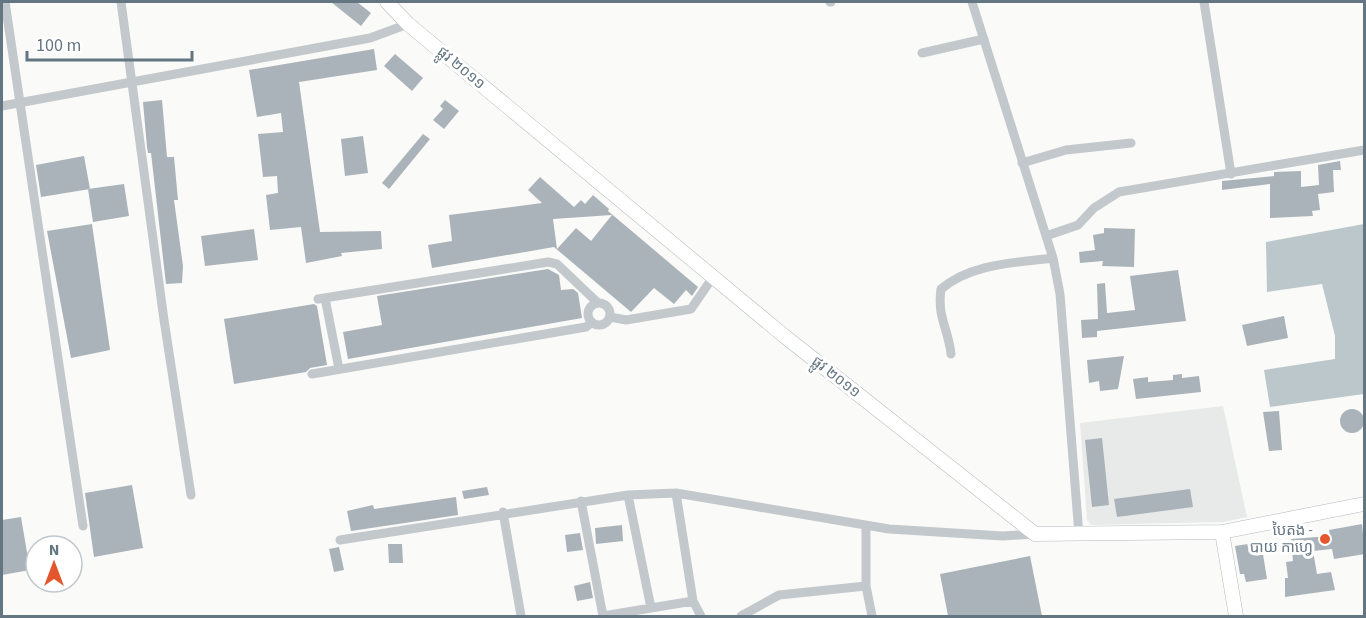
<svg xmlns="http://www.w3.org/2000/svg" width="1366" height="618" font-family="'Source Sans 3','Noto Sans Khmer',sans-serif">
<rect width="100%" height="100%" fill="#fafaf8"/>
<path fill="#e8e9e9" d="M1223,406l24,111 -24,5 -132,3 -4,-5 -7,-97z"/>
<path fill="#bbc7cb" d="M1364,224v170l-94,13 -6,-37 71,-11v-23l-13,-52 -55,8 -1,-50z"/>
<path fill="#aab3b9" fill-rule="evenodd" d="M331,2h26l14,11 -10,13z
M374,49l3,21 -78,12 21,150 61,-1 1,18 -41,4 1,3 -36,7 -5,-36 -31,3 -4,-35 12,-2 -1,-17 -14,1 -5,-43 25,-2 -2,-19 -24,4 -8,-47z
M395,54l28,24 -11,13 -28,-25z
M162,100l5,57h7l4,43h-4l9,66 -1,17 -16,1 -15,-131h-3l-1,-6 -4,-45z
M445,100l14,11 -15,18 -11,-9 10,-11 -3,-3z
M423,134l7,5 -41,50 -7,-6z
M363,136l5,37 -23,3 -4,-37z
M84,156l6,33 -49,8 -5,-32z
M1340,161l1,9h-8l1,22 -16,2 2,16 -8,1 1,5 -43,2v-34l-48,6v-9l52,-5v-4l27,-1v16l18,-2 -1,-20z
M540,177l34,30 7,-7 4,4 8,-9 16,14 -1,2 90,76 -6,9 -6,-6 -12,14 -20,-16 -23,24 -77,-65 -122,21 -4,-23 24,-4 -3,-26 93,-12 -14,-13zM612,215l-21,26 -15,-13 -19,21 -4,-30z
M124,184l5,32 -36,6 -5,-33z
M92,224l18,126 -39,8 -24,-127z
M1104,228l31,1 -1,38 -32,-1 1,-5 -23,2 -1,-11 16,-2 -2,-15 11,-2z
M254,229l4,31 -53,6 -4,-30z
M548,269l11,6 2,15 12,-1 5,4 4,25 -234,41 -5,-27 39,-7 -5,-29z
M1178,270l8,51 -89,10v6l-15,1 -1,-18 17,-1 -1,-35 8,-1 2,30 28,-3 -5,-34z
M314,304l3,2 10,59 -17,3 -4,4 -72,12 -10,-65z
M1284,316l4,22 -41,8 -5,-21z
M1124,356l-6,33 -18,2 -1,-10 -10,2 -2,-23z
M1182,374v4l17,-2 2,16 -65,7 -3,-20 15,-2v5l25,-2v-5z
M1340 421a12 12 0 1 1 24 0a12 12 0 1 1-24 0Z
M1279,411l3,39 -13,1 -6,-39z
M1102,438l7,67 -17,2 -7,-67z
M132,485l11,63 -49,9 -9,-64z
M487,487l2,8 -25,4 -2,-8z
M1190,489l3,18 -76,10 -3,-18z
M456,497l2,18 -107,16 -4,-20 26,-6 1,4z
M21,517l9,53 -28,5v-55z
M1362,524l3,30 -31,5 -2,-10 -19,2 4,23 14,-2 4,18 -50,7v-19h3l-2,-16 7,-1 -2,-22 39,-3 -1,-6z
M622,525l1,16 -27,3 -1,-16z
M580,533l3,17 -16,2 -2,-17z
M1261,542l6,37 -21,3 -2,-8h-4l-5,-28z
M388,544h14l1,19h-14z
M339,547l5,23 -10,2 -5,-23z
M1030,556l12,60h-94l-8,-42z
M590,582l3,16 -16,3 -3,-15z"/>
<g fill="none" stroke-linecap="round" stroke-linejoin="round">
<g stroke="#b3babf" stroke-width="15">
<path id="secondary" d="M387,2l21,22 47,39 328,272 252,199 187,-2 142,-28
M1222,532l14,84"/>
</g>
<path stroke="#c3c8cc" stroke-width="9" d="M5,2l78,524
M121,2l43,318 27,175
M830,2h1
M972,2l81,256 7,36 19,241
M1204,2l27,172
M922,53l62,-14
M2,106l368,-68 38,-14
M1022,163l44,-13 65,-7
M1046,236l32,-11 16,-17 25,-16 245,-42
M325,298l14,71
M318,299l230,-37 9,2 41,39
M588 314a11 11 0 1 1 22 0a11 11 0 1 1-22 0Z
M610,317l16,3 65,-11 22,-32
M951,354c-3,-27 -14,-36 -10,-65 31,-26 74,-26 112,-31
M312,374l274,-47 6,-5
M676,493l17,108 8,15
M628,495l23,113
M581,501l22,115
M503,512l18,104
M866,527v59l6,30
M340,540l288,-45 48,-2 213,36 114,7 32,-2
M603,616l90,-15
M741,616l38,-21 87,-9"/>
<use href="#secondary" stroke="#fff" stroke-width="14"/>
</g>
<circle fill="#e4572e" stroke="#fff" stroke-width="2" cx="1325" cy="539" r="6"/>
<g text-anchor="middle" dominant-baseline="central" stroke-width="6" stroke-linejoin="round" paint-order="stroke">
<g font-size="15" fill="#657683" stroke="#fff">
<text transform="translate(461 68) rotate(40)">ផ្លូវ ២០១១</text>
<text transform="translate(836 377) rotate(38)">ផ្លូវ ២០១១</text>
</g>
<g font-size="15" fill="#657683" stroke="#fff" text-anchor="end">
<text x="1313" y="530">បៃតង -<tspan x="1313" dy="17">បាយ កាហ្វេ</tspan></text>
</g>
</g>
<rect width="1366" height="618" fill="none" stroke="#657683" stroke-width="6"/>
<g transform="translate(54 564)"><circle r="28" fill="#ffffff" stroke="#c1c8cd" stroke-width="1.5"/>
<path d="M0-4.5L10 22L0 15L-10 22Z" fill="#e4572e"/>
<text y="-9" font-size="16" font-weight="bold" text-anchor="middle" fill="#657683">N</text>
</g>
<path d="M27 51v9h165v-9" fill="none" stroke="#657683" stroke-width="3"/>
<text x="36" y="51" font-size="18" fill="#657683" stroke="#ffffff" stroke-width="4.5" paint-order="stroke">100 m</text>
</svg>
